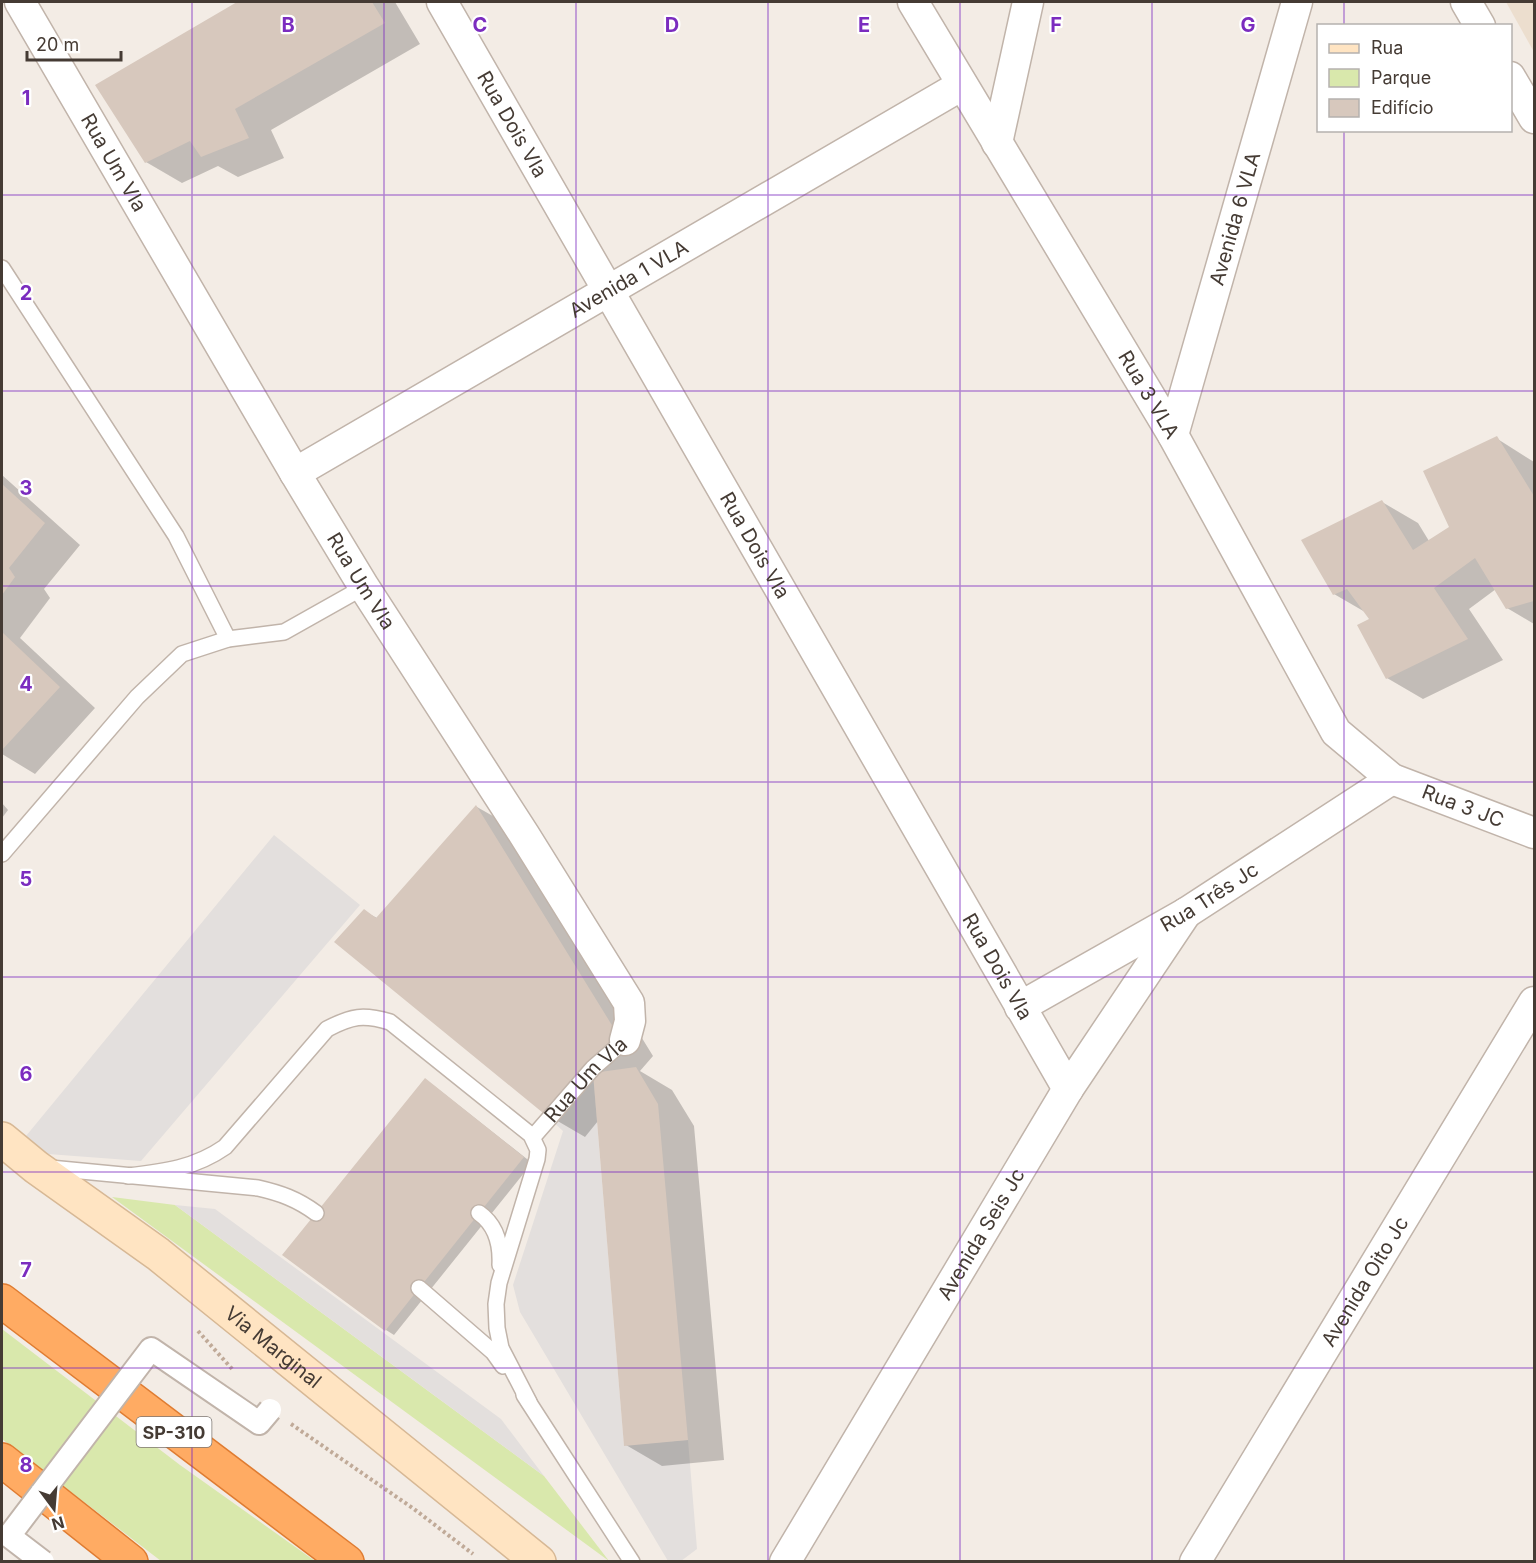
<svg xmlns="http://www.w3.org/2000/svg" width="1536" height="1563" font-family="Inter,sans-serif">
<rect width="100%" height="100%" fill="#f3ece5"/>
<path fill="#ecdece" d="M1506,2h28v50z"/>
<path fill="#d9e8ac" d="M112,1197l63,8 369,271 65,85z
M2,1329l178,136 135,96h-154l-159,-122z"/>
<path fill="#e3dfdd" d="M274,835l86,70 -219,256 -93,-7 -22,-18z
M593,1073l31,372 64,-5 9,109 -16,12h-13l-148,-249 -7,-27 50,-154 -12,-11z
M175,1205l40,4 286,210 43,57z"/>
<path fill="#0003" d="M240,2h155l25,42 -149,86 13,28 -46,19 -20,-11 -36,17 -36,-21 -49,-77z
M1496,438l38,24v162l-27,-16 -11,-19 -27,20 34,51 -80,39 -36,-21 -16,-58 -6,-8 -31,-18 48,-92 36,21 11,18 22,-14z
M2,475l78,70 -36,44 6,9 -30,40 75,70 -60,66 -33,-20z
M2,803l6,7 -6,8z
M477,807l35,20 141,229 -13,15 32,19 22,36 30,334 -62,6 -36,-21 -28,-324 -13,16 -36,-21 -185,-205 13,7z
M433,1085l99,78 -138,172 -8,-5z"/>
<path fill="#d7c8bd" d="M237,2h135l13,21 -150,86 14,29 -48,19 -11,-16 -45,22 -50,-78z
M1497,436l37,60v105l-28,8 -31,-51 -41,30 34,51 -82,40 -29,-54 12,-6 -22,-30 -14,6 -32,-55 81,-40 31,50 36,-23 -26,-56z
M2,484l43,39 -36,45 6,9 -13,18z
M2,632l58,55 -58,63z
M476,805l142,230 -70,82 -214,-175 30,-33 12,9z
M636,1067l22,37 30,336 -64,6 -31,-373z
M425,1078l99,79 -139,174 -103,-76z"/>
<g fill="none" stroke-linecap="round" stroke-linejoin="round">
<g stroke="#c1b4aa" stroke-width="18">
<g id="service">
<path d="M2,268l174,268 52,103"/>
<path d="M2,854l135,-157 45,-43 46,-15 56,-7 80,-45"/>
<path id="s1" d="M533,1137l60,-69 32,-28"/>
<path d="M50,1168l208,20c22,5 39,11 58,25"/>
<path d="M128,1176c36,-4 67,-8 97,-29l102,-118c25,-13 36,-15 63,-7l141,113 7,15 -1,9 -38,124 -3,21 1,24 4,20 28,54"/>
<path d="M479,1213c17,12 22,32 21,52"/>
<path d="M419,1288l74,64 10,14"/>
<path d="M524,1395l108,167"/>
</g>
</g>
<g stroke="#c1b4aa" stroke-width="33">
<g id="minor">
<path id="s2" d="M20,2l275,471 69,114 161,249 104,167 1,18 -5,19"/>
<path id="s3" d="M442,2l626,1087"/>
<path id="s4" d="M913,2l260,433 163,297 56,47 142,54"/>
<path d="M1466,2l14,24"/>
<path d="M1510,77l24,41"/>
<path d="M997,143l31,-141"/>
<path id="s5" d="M1173,435l124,-433"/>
<path id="s6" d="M295,473l667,-388"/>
<path id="s7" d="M1020,1007l166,-94 206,-134"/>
<path id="s8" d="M785,1562l283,-473 118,-176"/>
<path id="s9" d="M1195,1562l339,-560"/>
</g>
</g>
<g stroke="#d7b895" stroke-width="36">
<g id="secondary">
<path id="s10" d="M2,1139l34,28 122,87 381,308"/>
</g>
</g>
<g stroke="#df7c32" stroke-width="36">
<path id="motorway" d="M2,1301l345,261
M2,1460l129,102"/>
</g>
<path stroke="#c0aa98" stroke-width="4" stroke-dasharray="3 3" stroke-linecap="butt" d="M198,1331l35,39
M291,1424l123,85 59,45"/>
<use href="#service" stroke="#fff" stroke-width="15"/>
<use href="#minor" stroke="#fff" stroke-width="30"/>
<use href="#secondary" stroke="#ffe4c2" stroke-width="33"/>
<use href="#motorway" stroke="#ffab63" stroke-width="33"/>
<g stroke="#c1b4aa" stroke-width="26" stroke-linecap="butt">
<path id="pedestrian-bridge" d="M43,1562l-34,-26 142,-187 108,74 11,-13"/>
</g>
<use href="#pedestrian-bridge" stroke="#fff" stroke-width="22"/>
</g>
<path fill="none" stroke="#7b2cbf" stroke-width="1.5" stroke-opacity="0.55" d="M192,2v1560M384,2v1560M576,2v1560M768,2v1560M960,2v1560M1152,2v1560M1344,2v24M1344,130v1432M2,195h1532M2,391h1532M2,586h1532M2,782h1532M2,977h1532M2,1172h1532M2,1368h1532"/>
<g text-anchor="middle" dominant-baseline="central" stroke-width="4.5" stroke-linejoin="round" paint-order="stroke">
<rect fill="#fff" stroke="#7d7671" stroke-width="1.5" x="136.5" y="1417" width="75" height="30" rx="4.5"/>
<g font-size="18" font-weight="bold" fill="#453b34">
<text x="174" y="1432">SP-310</text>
</g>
<g font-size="20" fill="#453b34" stroke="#fff">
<text stroke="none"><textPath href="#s3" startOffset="141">Rua Dois Vla</textPath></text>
<text stroke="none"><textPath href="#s2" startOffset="186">Rua Um Vla</textPath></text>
<text stroke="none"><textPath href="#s5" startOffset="225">Avenida 6 VLA</textPath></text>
<text stroke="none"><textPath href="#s6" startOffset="386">Avenida 1 VLA</textPath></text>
<text stroke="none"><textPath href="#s4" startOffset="458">Rua 3 VLA</textPath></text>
<text stroke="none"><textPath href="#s3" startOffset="627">Rua Dois Vla</textPath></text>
<text stroke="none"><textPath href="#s2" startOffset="672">Rua Um Vla</textPath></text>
<text stroke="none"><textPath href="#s4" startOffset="993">Rua 3 JC</textPath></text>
<text stroke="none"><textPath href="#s7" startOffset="219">Rua Três Jc</textPath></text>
<text stroke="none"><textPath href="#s3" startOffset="1113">Rua Dois Vla</textPath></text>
<text stroke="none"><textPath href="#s1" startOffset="78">Rua Um Vla</textPath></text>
<text stroke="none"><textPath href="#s8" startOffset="382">Avenida Seis Jc</textPath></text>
<text stroke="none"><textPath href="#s9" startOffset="328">Avenida Oito Jc</textPath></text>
<text stroke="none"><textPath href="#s10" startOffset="342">Via Marginal</textPath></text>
</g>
</g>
<g font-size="20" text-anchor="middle" font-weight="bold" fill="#7b2cbf" stroke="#fff" stroke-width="4.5" stroke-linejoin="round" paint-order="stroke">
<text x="288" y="32">B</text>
<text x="480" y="32">C</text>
<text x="672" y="32">D</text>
<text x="864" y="32">E</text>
<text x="1056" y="32">F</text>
<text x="1248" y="32">G</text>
<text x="26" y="105">1</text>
<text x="26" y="300">2</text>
<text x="26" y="495">3</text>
<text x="26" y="691">4</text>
<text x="26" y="886">5</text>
<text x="26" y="1081">6</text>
<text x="26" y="1277">7</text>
<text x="26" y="1472">8</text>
</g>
<rect width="1536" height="1563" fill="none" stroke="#453b34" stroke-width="6"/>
<rect x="1317" y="24" width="195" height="108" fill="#ffffff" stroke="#b5b1ae" stroke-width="1.5"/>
<rect x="1329" y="44" width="30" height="9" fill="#ffe4c2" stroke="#b5b1ae" stroke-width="1.5"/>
<text x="1371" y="54" font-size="18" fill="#453b34">Rua</text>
<rect x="1329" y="69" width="30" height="18" fill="#d9e8ac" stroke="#b5b1ae" stroke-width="1.5"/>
<text x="1371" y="84" font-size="18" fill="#453b34">Parque</text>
<rect x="1329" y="99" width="30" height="18" fill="#d7c8bd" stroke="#b5b1ae" stroke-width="1.5"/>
<text x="1371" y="114" font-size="18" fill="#453b34">Edifício</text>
<g transform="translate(54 1509) rotate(164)" stroke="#ffffff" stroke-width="4.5" paint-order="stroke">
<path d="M0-4.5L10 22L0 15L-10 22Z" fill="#453b34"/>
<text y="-9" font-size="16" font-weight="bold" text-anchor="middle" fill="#453b34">N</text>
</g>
<path d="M27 51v9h94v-9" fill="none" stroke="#453b34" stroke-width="3"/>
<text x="36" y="51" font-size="18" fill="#453b34" stroke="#ffffff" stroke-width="4.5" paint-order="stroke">20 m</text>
</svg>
